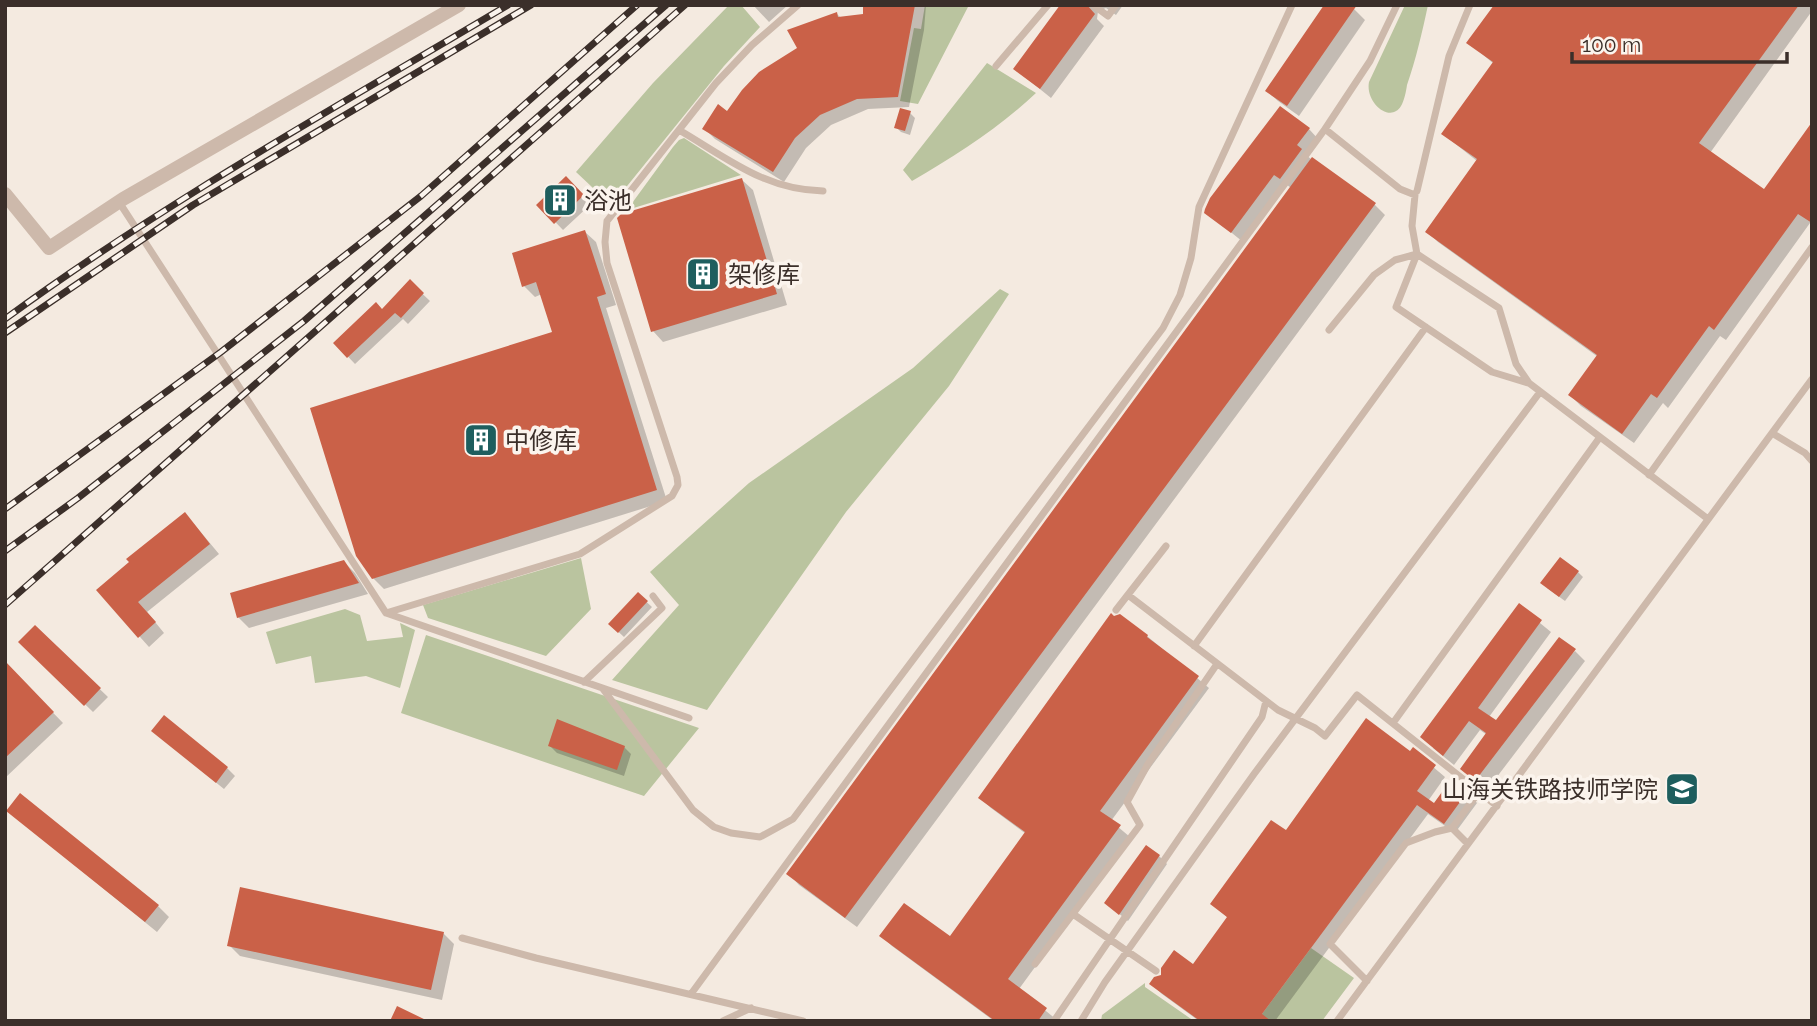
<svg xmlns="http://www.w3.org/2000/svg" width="1817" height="1026" font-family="Raleway,'Noto Sans SC',sans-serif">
<rect width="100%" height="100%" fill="#f4eae0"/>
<path fill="#bac49f" d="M729,5h12l19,22 -36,39 -109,135 -6,2 -33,-31 77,-89z
M925,5h44l-51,99 -18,-3 14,-73 7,1z
M1405,5h23c-6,28 -12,54 -21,80 -1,7 -3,16 -6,21 -11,18 -36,-4 -32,-24z
M987,63l49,30c-37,35 -79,62 -124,88l-9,-11z
M684,138l57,37 -114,35 46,-63 6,-7z
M1000,289l9,5 -60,92 -103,126 -139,198 -95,-30 67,-75 -29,-33 99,-89 164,-115z
M581,558l10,51 -45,47 -118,-38 -5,-13z
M345,609l15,6 7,26 36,-4 -3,-14 15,7 -15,58 -34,-12 -51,7 -4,-27 -35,8 -10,-32z
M426,635l273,93 -55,68 -243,-83z
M1311,948l43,30 -32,43h-62l2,-7z
M1145,983v4l49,34h-93l1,-6z"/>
<path fill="#0003" d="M753,5h35l-19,17z
M865,5h61l-2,25 -15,77 -41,2 -37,16 -25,23 -22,34 -69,-43 -11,-11 24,-15 109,-99 5,5 23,-4z
M1062,5h61l-7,10 -10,-7 -8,3 -1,8 7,7 -53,72 -36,-29z
M1496,5h316v6l-102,142 54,38 48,-66v99l-2,-1 -84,117 -6,-4 -52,72 -5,-5 -29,40 -53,-37 -11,-11 28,-38 -160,-115 -11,-11 50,-70 -34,-27 51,-70 -25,-21z
M1354,9l11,11 -66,96 -21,-15 -11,-10z
M910,113l5,5 -5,17 -9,-3 -5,-5z
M1309,129l10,11 -12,16 68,49 10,10 -528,712 -58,-42 -10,-11 502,-686 -5,-4 -43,58 -37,-30z
M566,179l25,25 -28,26 -24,-25z
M742,180l11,10 34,115 -124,37 -10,-11z
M585,232l11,10 20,63 -10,3 61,193 -283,88 -11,-11 181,-245 -12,-39 -7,3 -11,-11z
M410,282l20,19 -22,23 -5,-5 -48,45 -20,-21 48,-31z
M194,524l25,30 -72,58 17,21 -15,14 -51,-57z
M344,562l11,11 13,21 -119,34 -11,-11z
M1578,572l5,5 -18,24 -18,-13z
M638,594l14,13 -28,30 -14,-13z
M1519,606l32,26 -62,85 7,6 79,-72 10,10 -98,129 -15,-11 15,-44 -7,-5 -26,35 -21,-17z
M35,627l73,70 -15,15 -72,-70z
M1147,636l62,52 -98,133 19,16 -111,152 38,31 -63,1 -102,-75 -10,-10 68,2 76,-104 -35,-26 -11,-10z
M5,663l58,60 -58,55z
M559,722l65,25 7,7 -7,22 -67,-23 -7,-7z
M162,739l65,29 8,8 -11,13z
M1413,750l32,27 -17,24 6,4 33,-13 10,11 -22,30 -27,-19 -153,207h-76l-37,-27 -11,-10 42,-18 35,-48 -16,-14 74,-71z
M8,811l150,95 11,11 -12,15z
M1159,856l8,8 -39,57 -22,-18z
M443,933l11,11 -12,56 -202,-44 -11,-11z"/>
<path fill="#ca6148" d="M863,5h52l-17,92 -41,2 -37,16 -25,23 -22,34 -71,-43 16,-25 9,7 15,-21 17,-18 38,-24 -10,-18 50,-18 1,5 25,-3z
M1060,5h27l8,9 -55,75 -27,-20z
M1324,5h33l-70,101 -22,-15z
M1494,5h305l-100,138 65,46 48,-67v101l-14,-9 -84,116 -5,-4 -52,72 -6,-4 -29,40 -54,-39 29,-40 -172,-123 52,-73 -36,-25 52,-72 -27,-19z
M1280,106l30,22 -13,17 5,4 -22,30 -6,-4 -43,58 -27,-20 1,-4 5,-11z
M900,108l11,3 -6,20 -11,-3z
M1312,157l64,46 -531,715 -59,-44z
M566,176l18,19 -30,29 -18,-19z
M742,178l35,116 -126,38 -34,-114 4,-4z
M585,230l21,64 -9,3 60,193 -285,89 -16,-23 -46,-148 242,-76 -16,-50 -14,5 -10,-34z
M410,279l14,14 -23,25 -6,-5 -48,45 -14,-15 43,-41 6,7z
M185,512l25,32 -72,58 18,20 -18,16 -42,-48 33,-28 -3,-3z
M1560,557l19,14 -20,26 -19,-14z
M344,560l15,23 -122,35 -7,-25z
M638,592l10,9 -30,32 -10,-9z
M1519,603l23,17 -64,88 18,12 63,-83 17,12 -101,132 -15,-12 26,-36 -17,-12 -26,35 -23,-19z
M1111,613l3,3 6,-2 28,21 -1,2 52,39 -99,135 21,14 -113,154 39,29 -9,13h-43l-116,-85 25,-33 46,33 75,-104 -47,-34z
M35,625l66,63 -17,18 -66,-64z
M5,661l49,51 -49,46z
M164,715l64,52 -12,16 -65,-52z
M1366,718l44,33 3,-4 23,18 -19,26 17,12 18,-25 16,13 -24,33 -27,-19 -155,209 9,7h-71l-51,-37 5,-7 7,-2v-7l13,-18 19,14 34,-47 -17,-13 61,-84 15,10z
M557,719l68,27 -8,24 -69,-24z
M20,793l139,112 -14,17 -139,-111z
M1146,845l14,10 -41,60 -15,-12z
M240,887l204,45 -13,58 -204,-44z
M397,1006l31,15h-38z"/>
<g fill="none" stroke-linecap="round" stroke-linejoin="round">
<path stroke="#cdb9ab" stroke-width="7" d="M1093,5l15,11 8,-11
M996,66l52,-61
M1325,129l45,-68 27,-56
M679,130c48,28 86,60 144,61
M1417,191l32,-135 21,-51
M119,202l267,411 303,105
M1329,330l45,-55 21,-15 22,-6 -21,53 96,65 36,11
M1772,433l33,20 7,8
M1649,475l163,-228
M1128,595l150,115 37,18 10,8 32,-41 140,111
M1116,610l50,-64
M386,613l194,-59 92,-58 6,-11 -1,-8 -70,-214 -2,-21 2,-21 109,-138 36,-38 46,-40
M1194,646l232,-319
M584,682l78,-74 -9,-12
M603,689l90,121 21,17 17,6 29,4 33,-18 370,-491 17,-33 11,-37 8,-51 93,-202
M1393,723l207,-286
M1452,828l16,16
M1073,914l83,57
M462,938l74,20 267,63
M1035,964l105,-139 -13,-23 21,-38 69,-100
M1367,981l-37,-37 76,-101 29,-11 17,-4 27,-36
M691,994l634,-865 75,60 15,6 -3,31 5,28 82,54 17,56 13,19 179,136
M723,1021l28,-13
M1054,1021l208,-304 4,-16
M1081,1021l24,-39 149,-208 286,-382
M1337,1021l475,-642"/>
<path stroke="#cdb9ab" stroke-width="14" d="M5,194l44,54 74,-49 336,-194"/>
<g stroke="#3b2f2a" stroke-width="7">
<path id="rail" d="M5,319c160,-117 333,-213 503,-314
M5,333l188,-128 338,-200
M5,509l216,-157 200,-156 216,-191
M5,551l73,-53 226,-177 362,-316
M5,605l680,-600"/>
</g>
<use href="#rail" stroke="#fbf4ed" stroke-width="4.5" stroke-dasharray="13" stroke-linecap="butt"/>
</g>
<defs>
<g id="building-square" transform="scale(1.75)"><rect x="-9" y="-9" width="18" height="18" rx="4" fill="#1e5e5e" stroke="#fbf4ed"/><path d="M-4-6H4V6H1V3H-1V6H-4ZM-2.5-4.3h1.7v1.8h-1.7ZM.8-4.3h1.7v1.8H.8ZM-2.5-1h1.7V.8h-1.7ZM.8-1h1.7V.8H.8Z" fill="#fff"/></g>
<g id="school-square" transform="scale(1.75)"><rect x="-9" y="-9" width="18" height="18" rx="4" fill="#1e5e5e" stroke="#fbf4ed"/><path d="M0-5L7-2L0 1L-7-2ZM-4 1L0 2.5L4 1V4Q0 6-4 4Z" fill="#fff"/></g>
</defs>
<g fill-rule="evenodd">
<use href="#building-square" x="560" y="200"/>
<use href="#building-square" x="703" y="274"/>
<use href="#building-square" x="481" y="440"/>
<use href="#school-square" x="1682" y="789"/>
</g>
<g text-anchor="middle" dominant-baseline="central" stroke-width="7" stroke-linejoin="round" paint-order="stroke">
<g font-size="24" fill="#3b2f2a" stroke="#fbf4ed" text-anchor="start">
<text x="584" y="200">浴池</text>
<text x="728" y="274">架修库</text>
<text x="505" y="440">中修库</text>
<text x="1658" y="789" text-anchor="end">山海关铁路技师学院</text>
</g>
</g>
<rect width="1817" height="1026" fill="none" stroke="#3b2f2a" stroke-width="14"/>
<path d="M1572 52v10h215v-10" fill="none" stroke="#3b2f2a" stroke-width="3.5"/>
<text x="1582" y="52" font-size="21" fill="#3b2f2a" stroke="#fbf4ed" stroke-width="5" paint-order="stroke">100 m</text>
</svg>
